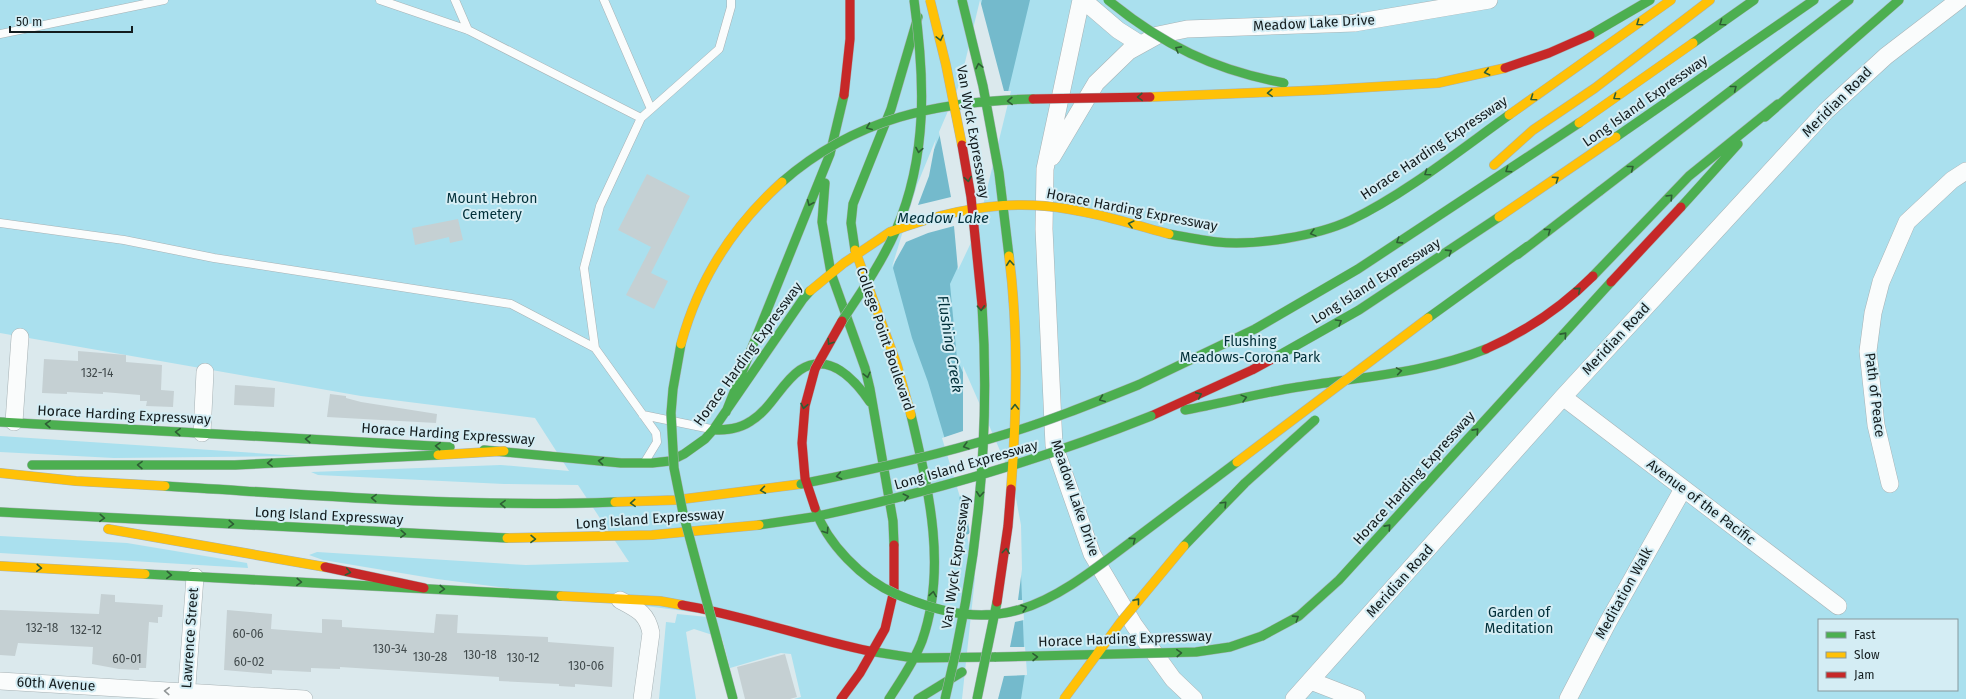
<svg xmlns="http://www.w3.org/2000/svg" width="1966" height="699" font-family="'Fira Sans',sans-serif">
<rect width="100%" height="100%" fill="#dbe9ed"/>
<path fill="#aae0ee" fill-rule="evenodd" d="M0,0h1966v699h-1172l7,-2 -10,-43 -10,-1 -51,15 -8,-30 -28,-9 -8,3 10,67h-37l7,-77 9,1 2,-9 124,12 -364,-47 -114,-19 -14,-5 8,-3 209,13 103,-3 -51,-77 -74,-1 -186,-9 -7,-3 190,-7 68,6 -34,-53 -174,-22 -361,-63zM1819,620h138v70h-138z
M0,436l300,20 -186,2 -114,-6z
M0,536l127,7 120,20 1,5 -248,-15z"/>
<path fill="#74bacc" d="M982,0h48l-55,230 -25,54 7,75 53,119 9,47 6,148 -4,26h-57l13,-121 -15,-81 -34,-115 -16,-44 -19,-70 26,-82 42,-102z"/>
<path fill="#dbe9ed" d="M980,0l24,91h7l-34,139 -19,40 -4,-44 -26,7 -22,9 -14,25 25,-82 19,-46 -7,37 -11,29 33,-8 -12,-65 21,-49z
M963,366l49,112 9,47 1,44 -4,31h5l1,20 -9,2 -5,25h15l2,26v2l-23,1 -6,23h-36l13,-121 -15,-81 -18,-59 21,-7z"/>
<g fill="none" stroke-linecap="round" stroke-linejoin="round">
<path stroke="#74bacc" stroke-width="5" d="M962,498l5,34"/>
</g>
<path fill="#c5d0d3" d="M647,174l43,22 -39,77 17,8 -14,28 -28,-14 25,-48 -33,-17z
M458,219l5,21 -13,3 -1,-6 -34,8 -3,-17z
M78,351l48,4v7l36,3 -1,25 13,1 -1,16 -27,-1 1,-5h-7v-6l-37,-3v2l-36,-2v2l-25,-1 2,-34 34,2z
M235,385l40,3 -1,19 -40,-2z
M330,394l16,2v2l15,4 76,12 -1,9 -109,-6z
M101,594l14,1v7l48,3 -1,12h-4v6l-9,-1 -3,46h-7v2l-20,-1 -27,-5 1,-17 -75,-4 -3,13 -15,-1v-45l99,4z
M227,610l45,4 -1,15 51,4v-14l20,1v7l92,6 2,-19 22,1 -1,18 91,4v5l66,5 -2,40 -37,-3v3l-16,-1v-2l-60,-3v-4l-159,-10v2l-29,-1v4l-39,-2v4l-48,-4z
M785,654l12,43 -7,2h-45l-8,-32z"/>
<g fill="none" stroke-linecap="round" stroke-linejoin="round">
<g stroke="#a7b2b5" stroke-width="9">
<path id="lane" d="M380,0l88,30 173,88
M455,0l13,30
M604,0l47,109
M0,34l164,-34
M0,223l124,17 90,18 297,46 84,44
M643,415l68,14
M646,460l11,-18 -1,-9 -61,-85 -11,-80 16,-62 41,-88 78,-69 12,-42v-7"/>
</g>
<g stroke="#a7b2b5" stroke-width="18">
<path id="street" d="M1081,0l-36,169 -1,60 10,216 38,109 42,71 39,54 21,20
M1083,0l35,30 22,14
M1052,157l44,-74 33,-32 29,-16 29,-6 167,-6 135,-23
M1563,397l275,209
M14,422l6,-85
M202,433l3,-61
M1890,484l-14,-59 -8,-74 5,-38 8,-31 26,-60 45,-42 14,-9
M620,600c17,9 27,13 31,33l-9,66
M0,681l304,18
M1311,681l46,18
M186,699l9,-122
M1294,699l269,-302 263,-286 60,-55 73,-56
M1568,699l40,-77 75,-133"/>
</g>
<g stroke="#a7b2b5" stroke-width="10">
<path id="fast" d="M1590,35l60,-35
M1693,43l61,-43
M1765,117l134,-117
M1616,137l198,-137
M825,183l-3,39 9,51
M1600,191l249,-191
M1681,207l57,-63
M1169,234c16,3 32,6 48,8 38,4 100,-6 134,-22 54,-26 109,-70 158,-105
M855,250l-4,-27 2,-19 38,-95 27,-92
M831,273l34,95 5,21 23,132 1,24
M1593,276l96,-100 89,-72
M1276,357l83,-47 140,-93
M1138,385l117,-56 103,-60 221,-146
M1185,410c38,-7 75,-17 113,-23 62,-10 129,-14 188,-38
M726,412l104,-258 14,-59
M0,422l450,25
M713,430c14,0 26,-1 38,-9 20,-12 31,-39 49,-51 29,-19 55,10 70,32
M484,450l137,13h31l18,-2 14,-7 21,-15 8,-9 90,-131 7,-8
M32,465h203l203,-10
M165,486c150,9 300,22 450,16
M0,512l507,26
M759,525l54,-8
M145,574l416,22
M1262,636l37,-20 40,-36 272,-298
M869,651l45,7 82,-1
M889,699c12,-19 25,-37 33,-58 26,-74 6,-153 -11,-226
M918,699l44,-27"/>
</g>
<g stroke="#a7b2b5" stroke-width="10">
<path id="slow" d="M1323,90l115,-7 67,-15
M1509,115l162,-115
M1579,123l114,-80
M1494,165l39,-35 62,-42 115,-88
M1499,217l117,-80
M855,250l42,115 14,50
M810,291l34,-28 46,-31
M438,455l66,-4
M0,473l76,8 89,5
M615,502l61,-2 125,-16
M108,529l217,38
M507,538l145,-3 107,-10
M0,566l145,8
M561,596l99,5 22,4"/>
</g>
<g stroke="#a7b2b5" stroke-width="10">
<path id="jam" d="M1505,68l44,-15 41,-18
M844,95l6,-56v-39
M1611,282l70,-75
M1486,349c41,-18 75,-41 107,-73
M1151,416l101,-46 24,-13
M325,567l99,21
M682,605c64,11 124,33 187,46
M841,699l19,-26 25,-44 9,-39v-45"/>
</g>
<use href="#lane" stroke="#fafcfc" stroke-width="8"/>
<use href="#street" stroke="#fafcfc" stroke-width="17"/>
<use href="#fast" stroke="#4caf50" stroke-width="9"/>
<use href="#slow" stroke="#ffc107" stroke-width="9"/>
<use href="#jam" stroke="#c62828" stroke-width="9"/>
<g stroke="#a7b2b5" stroke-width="10" stroke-linecap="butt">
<path id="fast-bridge" d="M962,0l21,86 16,87 10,83
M1108,0c55,45 106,70 176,83
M782,182c73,-64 156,-81 251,-83
M1517,255l83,-64
M1428,318l100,-72
M842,321c20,-30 40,-59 54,-91 32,-74 29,-152 18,-230
M681,344l-8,45 -2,24 3,55 9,45 50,186
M801,484c65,-13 131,-27 195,-47 48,-14 95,-33 142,-52
M815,508c11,35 48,72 81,86 104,45 149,13 232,-50 36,-27 72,-54 109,-82
M813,517c116,-24 228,-57 338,-101
M1184,546l61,-63 70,-63
M996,657l200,-5 34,-5 32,-11
M945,699c32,-129 46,-261 37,-394
M977,699l20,-97"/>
</g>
<g stroke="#a7b2b5" stroke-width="10" stroke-linecap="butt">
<path id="slow-bridge" d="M930,0l16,65 16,80
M1150,97l173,-7
M890,232c50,-19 101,-31 155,-26 42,4 83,17 124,28
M1009,256c10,77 8,156 2,233
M681,344c17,-63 52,-118 101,-162
M1237,462l191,-144
M1064,699l56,-76 64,-77"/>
</g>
<g stroke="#a7b2b5" stroke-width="10" stroke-linecap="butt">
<path id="jam-bridge" d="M1033,99l117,-2
M962,145l9,52 11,108
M815,508l-10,-30 -3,-35 3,-37 10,-37 27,-48
M997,602l11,-76 3,-37"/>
</g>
<use href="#fast-bridge" stroke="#4caf50" stroke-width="9"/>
<use href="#slow-bridge" stroke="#ffc107" stroke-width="9"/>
<use href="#jam-bridge" stroke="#c62828" stroke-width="9"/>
</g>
<defs><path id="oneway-chevron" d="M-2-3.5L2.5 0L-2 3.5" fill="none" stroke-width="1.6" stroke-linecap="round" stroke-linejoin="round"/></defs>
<g stroke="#2d5e34">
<use href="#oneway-chevron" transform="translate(1639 23) rotate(145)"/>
<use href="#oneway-chevron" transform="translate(1722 23) rotate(145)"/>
<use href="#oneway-chevron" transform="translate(940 38) rotate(76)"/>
<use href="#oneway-chevron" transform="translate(1178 49) rotate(-151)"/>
<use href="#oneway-chevron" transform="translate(979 66) rotate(-102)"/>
<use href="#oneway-chevron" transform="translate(1487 72) rotate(167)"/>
<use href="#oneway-chevron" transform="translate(1734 88) rotate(-38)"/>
<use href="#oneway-chevron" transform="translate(1270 93) rotate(177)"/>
<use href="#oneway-chevron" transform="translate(1140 97) rotate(178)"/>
<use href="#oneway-chevron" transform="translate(1616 97) rotate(145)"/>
<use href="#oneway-chevron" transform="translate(1533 98) rotate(145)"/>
<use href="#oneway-chevron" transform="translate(1010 101) rotate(178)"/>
<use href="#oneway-chevron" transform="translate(869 127) rotate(158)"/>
<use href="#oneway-chevron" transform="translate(919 150) rotate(100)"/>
<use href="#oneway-chevron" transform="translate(1631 168) rotate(-38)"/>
<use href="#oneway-chevron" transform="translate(1508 170) rotate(146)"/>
<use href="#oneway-chevron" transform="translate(1427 173) rotate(145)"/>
<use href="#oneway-chevron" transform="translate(968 179) rotate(81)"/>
<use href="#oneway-chevron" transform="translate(1556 179) rotate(-34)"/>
<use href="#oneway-chevron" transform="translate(1670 197) rotate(-46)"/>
<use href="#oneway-chevron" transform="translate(810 203) rotate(113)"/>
<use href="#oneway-chevron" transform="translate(1131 224) rotate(-166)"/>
<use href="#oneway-chevron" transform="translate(1548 231) rotate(-37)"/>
<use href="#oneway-chevron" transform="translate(1313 233) rotate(165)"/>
<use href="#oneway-chevron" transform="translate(1399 241) rotate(147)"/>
<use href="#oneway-chevron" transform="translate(1449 252) rotate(-33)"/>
<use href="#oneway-chevron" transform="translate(1010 263) rotate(-95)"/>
<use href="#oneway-chevron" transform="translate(1578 290) rotate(-41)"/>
<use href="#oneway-chevron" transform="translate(981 308) rotate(87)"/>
<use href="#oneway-chevron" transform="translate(1339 322) rotate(-31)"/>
<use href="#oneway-chevron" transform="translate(1564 335) rotate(-48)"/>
<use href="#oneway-chevron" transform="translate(830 342) rotate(122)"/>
<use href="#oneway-chevron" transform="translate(1399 371) rotate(-9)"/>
<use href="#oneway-chevron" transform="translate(867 375) rotate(76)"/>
<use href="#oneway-chevron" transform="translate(1199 395) rotate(-24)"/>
<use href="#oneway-chevron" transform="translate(1244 398) rotate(-15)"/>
<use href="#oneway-chevron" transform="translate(1102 399) rotate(158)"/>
<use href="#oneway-chevron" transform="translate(804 406) rotate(101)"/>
<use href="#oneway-chevron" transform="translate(1015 407) rotate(-90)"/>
<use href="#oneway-chevron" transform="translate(48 424) rotate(-177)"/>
<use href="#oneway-chevron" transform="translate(1476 431) rotate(-48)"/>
<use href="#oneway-chevron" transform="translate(178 432) rotate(-177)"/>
<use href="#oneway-chevron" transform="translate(308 439) rotate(-177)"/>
<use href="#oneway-chevron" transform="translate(438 446) rotate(-177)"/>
<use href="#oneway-chevron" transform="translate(966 446) rotate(164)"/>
<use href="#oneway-chevron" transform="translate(601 461) rotate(-174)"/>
<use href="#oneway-chevron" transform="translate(270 463) rotate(178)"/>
<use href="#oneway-chevron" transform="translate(140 465) rotate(-179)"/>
<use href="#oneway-chevron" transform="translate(839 476) rotate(169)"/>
<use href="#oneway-chevron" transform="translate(763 490) rotate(172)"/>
<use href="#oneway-chevron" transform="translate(980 494) rotate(94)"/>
<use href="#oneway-chevron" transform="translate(906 497) rotate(-14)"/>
<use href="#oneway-chevron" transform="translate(374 498) rotate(-177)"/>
<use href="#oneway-chevron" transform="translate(633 503) rotate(177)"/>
<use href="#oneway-chevron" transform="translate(503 504) rotate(-179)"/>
<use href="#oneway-chevron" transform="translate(1224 504) rotate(-45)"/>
<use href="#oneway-chevron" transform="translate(102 518) rotate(3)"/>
<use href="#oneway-chevron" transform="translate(231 524) rotate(3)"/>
<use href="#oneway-chevron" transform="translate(1388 527) rotate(-48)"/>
<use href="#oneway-chevron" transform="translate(826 531) rotate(57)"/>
<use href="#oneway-chevron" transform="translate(403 534) rotate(3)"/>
<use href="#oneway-chevron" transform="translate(533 539) rotate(1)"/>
<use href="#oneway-chevron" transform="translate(1133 540) rotate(-37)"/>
<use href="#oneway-chevron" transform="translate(1006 551) rotate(-83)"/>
<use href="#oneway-chevron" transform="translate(39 568) rotate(3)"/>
<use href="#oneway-chevron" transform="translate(348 572) rotate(12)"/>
<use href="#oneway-chevron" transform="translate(169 575) rotate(3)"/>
<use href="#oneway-chevron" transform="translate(299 582) rotate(3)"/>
<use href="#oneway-chevron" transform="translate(442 589) rotate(3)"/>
<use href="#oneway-chevron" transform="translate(933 594) rotate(-81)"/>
<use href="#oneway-chevron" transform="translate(1137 601) rotate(-51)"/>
<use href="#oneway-chevron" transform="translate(1024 608) rotate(-17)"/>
<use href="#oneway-chevron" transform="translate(1296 618) rotate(-33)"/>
<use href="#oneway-chevron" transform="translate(1179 653) rotate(-3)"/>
<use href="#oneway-chevron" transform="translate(1035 657) rotate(-1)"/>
</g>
<use stroke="#929798" href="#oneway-chevron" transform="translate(167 691) rotate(-177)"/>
<g text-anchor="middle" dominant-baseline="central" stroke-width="4" stroke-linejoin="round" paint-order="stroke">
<g font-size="12" fill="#40494b">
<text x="97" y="373">132-14</text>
<text x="42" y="628">132-18</text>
<text x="86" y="630">132-12</text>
<text x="248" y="634">60-06</text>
<text x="390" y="649">130-34</text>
<text x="480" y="655">130-18</text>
<text x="430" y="657">130-28</text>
<text x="523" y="658">130-12</text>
<text x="127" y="659">60-01</text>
<text x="249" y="662">60-02</text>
<text x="586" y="666">130-06</text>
</g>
<g font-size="14" fill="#131c1e" stroke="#d4edf4">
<text transform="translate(1314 23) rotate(-3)">Meadow Lake Drive</text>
<text transform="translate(1645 101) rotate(-35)">Long Island Expressway</text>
<text transform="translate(1837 102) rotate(-45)">Meridian Road</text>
<text transform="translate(973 132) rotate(80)">Van Wyck Expressway</text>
<text transform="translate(1434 148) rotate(-34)">Horace Harding Expressway</text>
<text transform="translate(1132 210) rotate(11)">Horace Harding Expressway</text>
<text transform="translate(1376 281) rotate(-32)">Long Island Expressway</text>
<text transform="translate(885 339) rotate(71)">College Point Boulevard</text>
<text transform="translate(1616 339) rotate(-47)">Meridian Road</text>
<text transform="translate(748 354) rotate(-54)">Horace Harding Expressway</text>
<text transform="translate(1875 395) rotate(83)">Path of Peace</text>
<text transform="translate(124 415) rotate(3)">Horace Harding Expressway</text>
<text transform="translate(448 434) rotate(4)">Horace Harding Expressway</text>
<text transform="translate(966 465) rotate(-16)">Long Island Expressway</text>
<text transform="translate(1414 478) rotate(-48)">Horace Harding Expressway</text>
<text transform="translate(1075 498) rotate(71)">Meadow Lake Drive</text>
<text transform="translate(1701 502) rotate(37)">Avenue of the Pacific</text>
<text transform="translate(329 516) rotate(3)">Long Island Expressway</text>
<text transform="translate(650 519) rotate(-4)">Long Island Expressway</text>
<text transform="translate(956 562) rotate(-82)">Van Wyck Expressway</text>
<text transform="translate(1400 581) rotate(-48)">Meridian Road</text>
<text transform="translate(1624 593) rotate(-61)">Meditation Walk</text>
<text transform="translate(190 638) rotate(-86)">Lawrence Street</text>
<text transform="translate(1125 639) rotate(-2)">Horace Harding Expressway</text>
<text transform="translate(56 684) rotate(3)">60th Avenue</text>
</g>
<g font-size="14" fill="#012f39" stroke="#d4edf4">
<text x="492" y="198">Mount Hebron<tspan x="492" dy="16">Cemetery</tspan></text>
<text x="1250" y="341">Flushing<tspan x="1250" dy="16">Meadows-Corona Park</tspan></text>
<text x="1519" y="612">Garden of<tspan x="1519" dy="16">Meditation</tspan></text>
</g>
<g font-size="15" font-style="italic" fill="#002f39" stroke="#d4edf4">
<text x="943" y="218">Meadow Lake</text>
<text transform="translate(950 344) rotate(81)">Flushing Creek</text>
</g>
</g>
<rect x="1818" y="619" width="140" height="72" fill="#d4edf4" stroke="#87999e"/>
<rect x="1826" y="632" width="20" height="6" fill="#4caf50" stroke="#87999e"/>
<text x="1854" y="639" font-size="12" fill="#131c1e">Fast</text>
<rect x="1826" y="652" width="20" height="6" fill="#ffc107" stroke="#87999e"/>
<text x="1854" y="659" font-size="12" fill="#131c1e">Slow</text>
<rect x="1826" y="672" width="20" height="6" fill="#c62828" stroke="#87999e"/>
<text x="1854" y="679" font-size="12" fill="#131c1e">Jam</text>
<path d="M10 26v6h122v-6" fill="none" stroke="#131c1e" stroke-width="2"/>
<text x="16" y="26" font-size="12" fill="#131c1e" stroke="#d4edf4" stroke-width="3" paint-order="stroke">50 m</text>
</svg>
